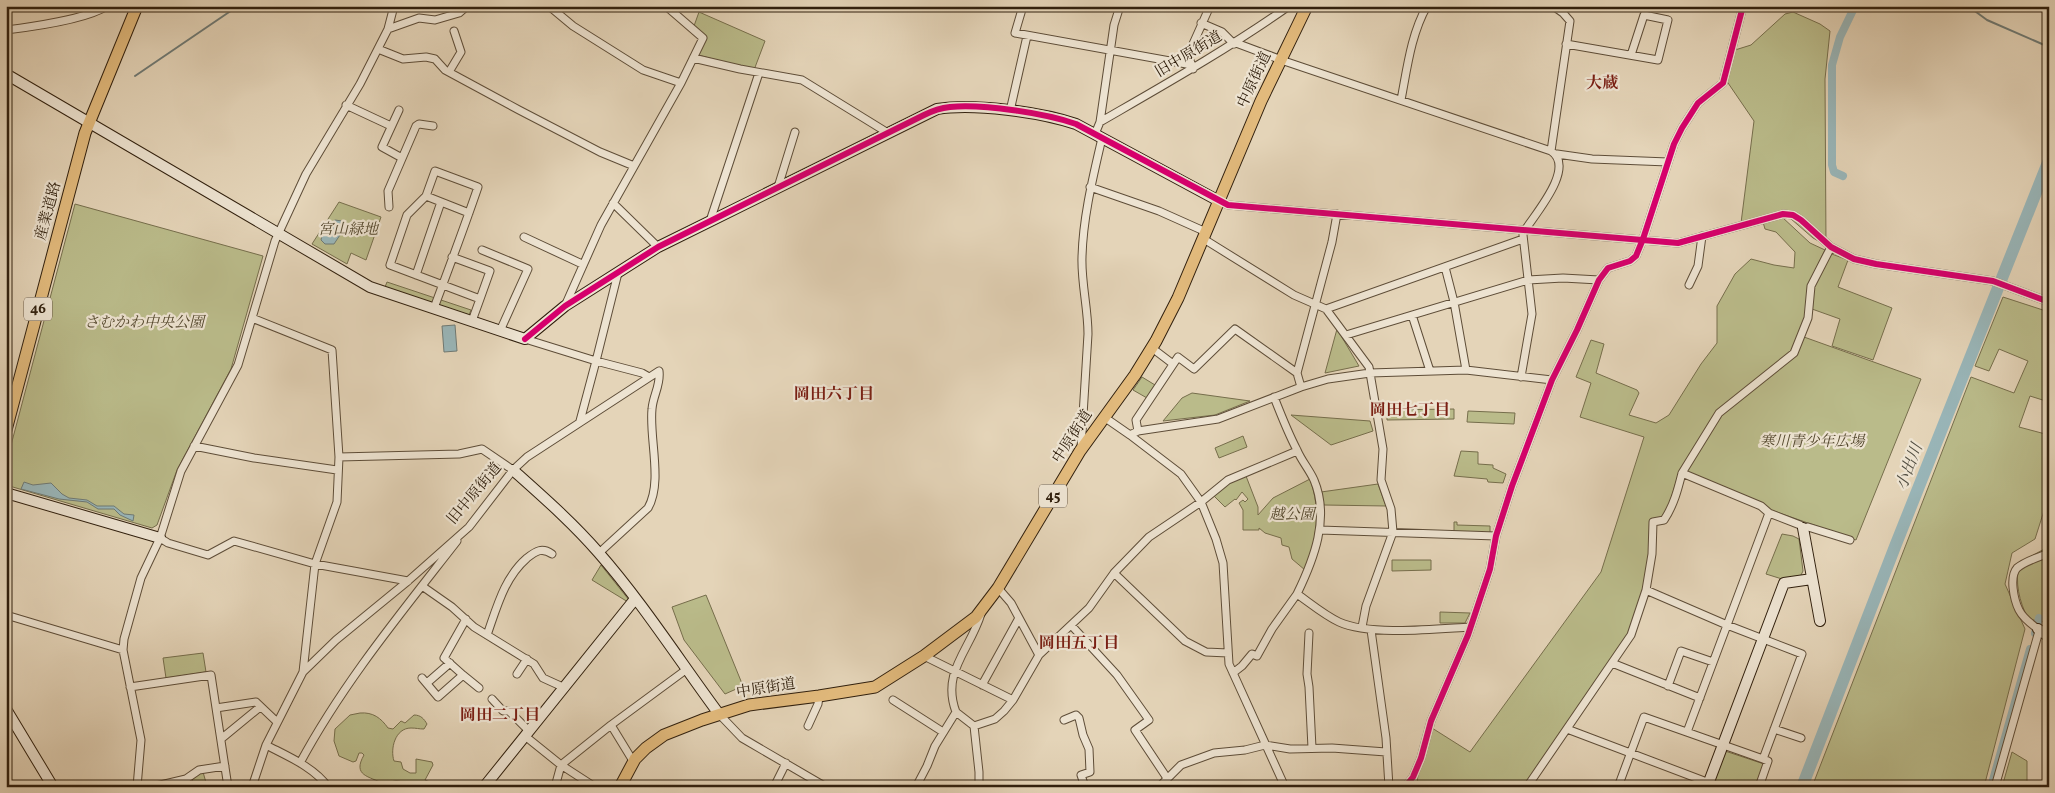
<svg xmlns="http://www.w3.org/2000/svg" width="2055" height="793" font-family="Vollkorn,'Noto Serif JP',serif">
<rect width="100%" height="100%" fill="#e4d4b8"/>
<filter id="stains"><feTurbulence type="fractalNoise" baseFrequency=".004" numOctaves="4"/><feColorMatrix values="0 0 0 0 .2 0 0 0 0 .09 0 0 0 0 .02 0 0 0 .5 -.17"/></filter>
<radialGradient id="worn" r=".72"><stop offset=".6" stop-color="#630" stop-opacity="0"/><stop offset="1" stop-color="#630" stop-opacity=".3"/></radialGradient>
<path fill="#babb8a" stroke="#766e4c" d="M699,12l66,29 -11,29 -56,-15 7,-19 -11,-10z
M1793,12l27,12 10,7 -5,48 1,166 -13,-7 -30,-26 -42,11 13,-102 -28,-41 9,-30 16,-5 34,-31z
M339,202l42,15 -15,43 -15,-7 -4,11 -35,-20z
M75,204l188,52 -32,113 -54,101 -20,55 -5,3 -146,-43v-21z
M1782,217l28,26 15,7 -17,35 -2,33 -15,34 -75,60 -37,60 -12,40 -4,5 -12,3 -4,56 -19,58 -104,153h-107l1,-15 14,-44 38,24 131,-180 43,-135 -64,-20 11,-34 -15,-6 15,-37 13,4 -8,29 41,17 2,3 -10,22 27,8 13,-8 32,-51 16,-21v-37l18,-32 16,-15 23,6 20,3 1,-16 -19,-20 -11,-3 -2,-7z
M1829,253l19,7 -10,27 54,21 -19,52 -41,-14 8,-27 -28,-10 1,-23z
M387,282l84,28 -2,5 -84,-28z
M2003,297l46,15v90l-19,-6 -11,31 30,8v60l-14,44 -23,14 -7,31 20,45 -41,158h-172l159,-410 43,16 14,-32 -29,-12 -10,22 -14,-5z
M1337,329l22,37 -34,7z
M1804,337l117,42 -65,161 -85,-30 -8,-7 -77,-32 35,-56 76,-61z
M1142,377l13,8 -8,13 -14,-8z
M1192,393l58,8 -35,14 -52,6 19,-23z
M1454,409v10l-67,1v-10z
M1468,411l47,2 -1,11 -47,-2z
M1291,415l79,6 3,10 -42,14z
M1243,436l4,11 -28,11 -4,-10z
M1461,451l17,1v12l15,1v3l13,6 -3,9 -15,-1 -1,-3 -33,-3z
M1246,476l12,31v8l15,-17 37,-19c11,31 7,60 -5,91l-13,-11 -3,-12 -7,-2 -1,-7 -16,-5 -6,-5v2h-16v-20l-4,-7 4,-3 2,2 3,-3 -6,-7 -6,8 -1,-1 -10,8 -12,-12 15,-12z
M1378,484l8,22 -62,-1 -3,-13z
M1454,522h3v3l33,1v8l-36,-1z
M1782,534l11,2 6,3 4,32 -3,6 -18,2 -16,-5z
M2049,544v79l-21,-4c-9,-19 -13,-35 -9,-56l27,-15z
M1392,560h39v10l-39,1z
M601,565l28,35 -1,2 -36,-22z
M706,595l37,91 -18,8 -41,-54 -12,-33z
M1440,612l30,1 -5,10h-25z
M203,653l3,19 -40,6 -3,-20z
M360,713c13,-1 21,5 28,15l5,1 8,-8 4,2 9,-8c7,0 10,4 13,9l-3,5c-5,0 -8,-1 -13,-1 -16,0 -21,21 -17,33l7,1 2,7 7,4h6v-14l16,3 1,3 -8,15 5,2 -4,5h-20c-8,-11 -11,-5 -22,-3 -15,-8 -32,-8 -20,-29l-2,-2h-3l-3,8 -3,1 -14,-6 -5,-15 1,-12 15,-14z
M1725,751l39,13 -8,23h-27l-16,-6z
M2012,752l15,9v26h-25z
M203,772l4,14 -13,1 -2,-9z"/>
<path fill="#99b6b9" stroke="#6f7a75" d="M335,220l7,1 2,8 -10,15h-9l-4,-4 1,-4c6,-5 6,-12 13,-16z
M455,325l2,26 -13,1 -2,-26z
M24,482l9,3 18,-2 11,11 7,4 18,2 10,6h17l10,8 10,1 -1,6 -13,-6 -6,-6h-16l-11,-7 -28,-3 -38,-10z"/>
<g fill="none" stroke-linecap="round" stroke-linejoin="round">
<path stroke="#6f7a75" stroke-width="2" d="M1968,6l19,14 62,27
M135,76l103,-70"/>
<path stroke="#99b6b9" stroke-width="8" d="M1843,176l-9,-4 -2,-7v-100l8,-28 15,-31
M2035,633l4,-15
M1991,787l39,-138"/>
<path stroke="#99b6b9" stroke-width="12" d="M1802,787l94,-243 153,-384"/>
<g stroke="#5e4d38" stroke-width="9">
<path id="street" d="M549,6l24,20 70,44 38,13
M1023,6l-8,27 177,32
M1201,23l21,9 12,12
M388,29l31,-11 16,2 24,-7 8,-7
M6,30c25,-3 81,-11 101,-24
M1236,43l51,19 264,89c25,16 -15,62 -26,79
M1566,44l92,16 10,-40 -24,-5 -13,40
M378,49l25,10 23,-2 9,2 10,11 74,40 81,42 34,14
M693,58l47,11 62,11 86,53
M1193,69l-5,-14 22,-49
M449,72l12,-20 -7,-21
M1401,100c6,-31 10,-66 26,-94
M346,105l45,21
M399,110l-17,37 20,11
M1010,111l17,-75
M1100,122c64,-37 128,-73 189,-116
M1095,134l5,-12 14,-97 6,-19
M1551,151l19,-130 -7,-8 -10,-7
M1557,154l35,5 76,3
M778,187l17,-55
M1090,187l69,24 47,21
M426,196l43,17
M1219,201l9,4 450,38 105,-29 10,1 8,5 30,27 23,12 22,5 117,17 56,21
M613,203l45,44
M389,207l-1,-16 28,-65 3,-2 14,2
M710,221l49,-148
M524,237l58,27
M1207,241l87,54 32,14 43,58 14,82 -2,31 10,29 2,23 -27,74 -4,21
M1831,247l-20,39 -3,32 -14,35 -75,60 -37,60 79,33 8,7 31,12 3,3 5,-1 42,13
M482,250l46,19 -28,62
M452,257l38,14 -10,28
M1445,267l9,35 12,68
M618,273l-22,88 46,12 7,4
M416,275l25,-73
M1689,285l9,-19 4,-30
M565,306l36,-81 80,-142 22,-45 -37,-32
M434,308c15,-40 30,-80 44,-121l-43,-16 -9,25 -19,19 -17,50 90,34 -8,22
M1326,309l197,-70
M1412,315l18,56
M252,318l80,32 7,107 -2,45 -22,62 -12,108 -37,73 -14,42
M1346,335l182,-55 35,-2 36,2
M525,339l71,22 -16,60
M1152,348l21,16
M1521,377l11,-63 -9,-79
M1301,387l-4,-14 35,-131 5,-28
M1274,397c7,18 14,36 23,53 4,10 12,19 17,30 16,38 0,79 -17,114 13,9 27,21 42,28 31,14 96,7 131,5
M1104,417l26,18 8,-4 80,-12 83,-32 27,-8 42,-6 96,-3 86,10
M1138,431l-2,-11 42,-63 16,12 41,-40 62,44
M1130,435l51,39 20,28 15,37 7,24 6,101 56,123
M194,446l60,12 83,12
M1081,448l7,-114c0,-26 -7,-52 -6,-77 1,-40 11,-80 20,-119
M339,457l120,-3 23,-5 31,21
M1682,473c-4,16 -8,32 -18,47l-11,2 -1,32 -6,36 81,35 75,29 -39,105 5,2 -9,26
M1320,530l176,6
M160,538l8,5 40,12 26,-14 81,23 93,17
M1114,573l71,68 21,11 22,1
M422,586l30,21 22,20 60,37 9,14 22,10
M998,588l13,15 28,52
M6,615l117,35
M1071,625l46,50 32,45 -14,10 32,48
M2038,629c-7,-5 -15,-11 -19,-19 -5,-10 -10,-33 -2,-42 8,-7 22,-11 32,-15
M1371,630l15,108 3,49
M1309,633l-2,41 2,13 3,61
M487,635c10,-28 17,-57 40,-77 9,-7 15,-11 25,-4
M924,656l89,44
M1612,663l88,35
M303,672l33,-32 72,-59 61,-54 44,-57 14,-13 132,-86c2,14 -6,24 -7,38 -3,29 11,73 -4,99l-49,45
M1233,673l9,-7 10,-12 5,2 15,-27 25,-35
M517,674l10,-15
M463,675l16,13
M422,678l16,19 25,-22 -19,-17 22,-39
M427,683l23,-20
M982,685l37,-67
M1668,686l13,-35 32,11
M130,687l81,-12 17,112
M492,699l11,12h6l20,20
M893,700l50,32
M216,708l40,-6 21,20
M956,712l18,14 5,46v15
M719,714l23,24 84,49
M1064,720l12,-5 3,3 4,17 6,14 1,23 -9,3 4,12
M611,725l22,36
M808,726l10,-22 1,-8
M974,726l21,-7 9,-8 9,-11 26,-45 50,-47 25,-35 35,-36 52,-35 27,-22 69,-29
M1567,729l153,58
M1774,729l27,9
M1687,732l82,-219
M525,736l36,29 34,22
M221,739l39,-32
M266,745c21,11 48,22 62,42
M300,763c43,-80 101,-150 157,-222
M137,787l4,-47 -18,-90 1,-11 17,-61 19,-40 21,-67 57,-106 37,-124 31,-67 54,-90 28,-55 6,-23
M152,787l34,-8 13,-9 26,-4
M555,787l6,-22 50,-40 76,-56
M774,787l12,-24
M916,787l11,-21 8,-20 21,-34c-15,-40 14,-62 25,-98
M1159,787l22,-22 33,-12 31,-3 20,-5 25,4 42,-1 54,4
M1405,787l8,-10 8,-19 10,-37 37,-86 22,-66 6,-33 16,-50 40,-106 25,-50 22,-50 9,-12 22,-7 6,-5 7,-17 31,-95 8,-16 16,-25 25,-20 20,-77
M1527,787l104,-152 15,-45
M1618,787l26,-70 119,42
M1995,787l44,-156"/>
</g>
<g stroke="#31200e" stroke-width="12">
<path id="secondary" d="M6,74l364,213 155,52 40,-33 93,-59 279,-138c37,-6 103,3 139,15l143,77
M513,470c29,26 59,52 85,82 44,50 81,108 121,162
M6,493l154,45
M1803,528l17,93
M2038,629l11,8
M6,709l47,78
M484,787l151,-188
M1707,787l77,-204 28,-4"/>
</g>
<g stroke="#31200e" stroke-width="13">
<path id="primary" d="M6,430l79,-297 52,-127
M620,787l15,-28 11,-11 18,-13 38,-15 47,-15 70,-9 56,-9 49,-31 52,-39 22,-29 82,-137 55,-76 21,-34 22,-43 83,-197 46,-95"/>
</g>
<use href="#street" stroke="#ede3d1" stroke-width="7"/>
<use href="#secondary" stroke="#ede3d1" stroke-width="10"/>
<use href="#primary" stroke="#e2ba7c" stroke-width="11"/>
<g stroke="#ede3d1" stroke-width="9">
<path id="cycleway" d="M525,339l40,-33 93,-59 266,-132c8,-4 17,-7 26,-8 34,-3 94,6 126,17l152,81 450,38 105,-29 10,1 8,5 30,27 23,12 22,5 117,17 56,21
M1405,787l8,-10 8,-19 10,-37 37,-86 22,-66 6,-33 16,-50 40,-106 25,-50 22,-50 9,-12 22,-7 6,-5 7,-17 31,-95 8,-16 16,-25 25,-20 20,-77"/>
</g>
<use href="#cycleway" stroke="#d6006c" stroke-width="6"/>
</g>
<g text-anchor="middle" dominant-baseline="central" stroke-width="4.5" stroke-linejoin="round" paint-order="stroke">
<g fill="#ede3d1" stroke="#695a48" stroke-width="1">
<rect x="24" y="297.5" width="28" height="23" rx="4"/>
<rect x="1039" y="484.5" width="28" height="23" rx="4"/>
</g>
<g font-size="14" font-weight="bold" fill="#31200e">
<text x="38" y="309">46</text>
<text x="1053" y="496">45</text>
</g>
<g font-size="15" fill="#31200e" stroke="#ede3d1">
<text transform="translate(1189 55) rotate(-31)">旧中原街道</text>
<text transform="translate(1255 80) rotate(-65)">中原街道</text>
<text transform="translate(49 211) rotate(-75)">産業道路</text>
<text transform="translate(1073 437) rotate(-57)">中原街道</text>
<text transform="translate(475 494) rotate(-50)">旧中原街道</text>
<text transform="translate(766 689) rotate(-9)">中原街道</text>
</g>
<g font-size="15" font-style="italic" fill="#53472d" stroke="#ede3d1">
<text x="348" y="230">宮山緑地</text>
<text x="144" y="323">さむかわ中央公園</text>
<text x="1812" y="442">寒川青少年広場</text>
<text x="1292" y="515">越公園</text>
</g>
<g font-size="16" font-weight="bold" fill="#7a1f14" stroke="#ede3d1">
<text x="1602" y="84">大蔵</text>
<text x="834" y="395">岡田六丁目</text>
<text x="1410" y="411">岡田七丁目</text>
<text x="1079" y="644">岡田五丁目</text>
<text x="500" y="716">岡田二丁目</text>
</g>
<g font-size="16" font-style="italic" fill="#504d41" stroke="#ede3d1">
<text transform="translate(1910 467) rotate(-69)">小出川</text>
</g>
</g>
<rect width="2055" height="793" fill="none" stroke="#e4d4b8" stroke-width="25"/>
<rect x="8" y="8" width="2040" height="778" fill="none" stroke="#31200e" stroke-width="2.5"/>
<rect x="12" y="12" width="2030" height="768" fill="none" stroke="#31200e"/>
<rect width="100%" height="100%" filter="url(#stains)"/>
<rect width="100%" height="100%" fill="url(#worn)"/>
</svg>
